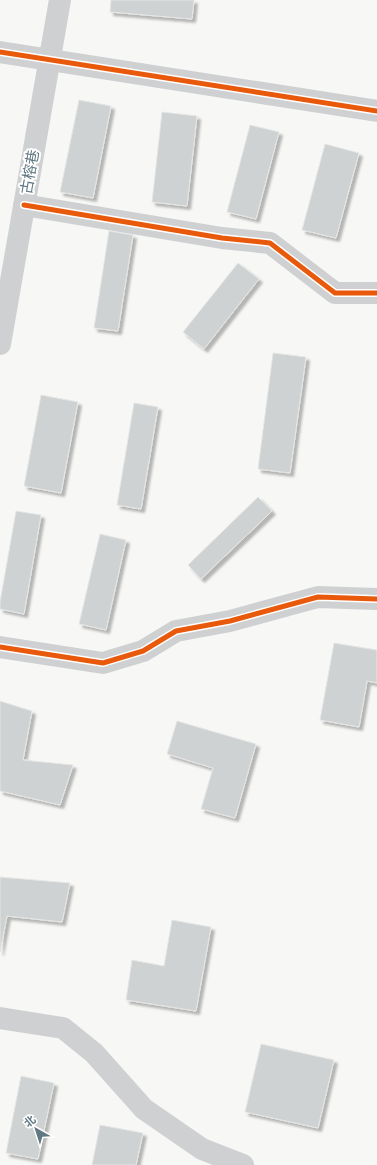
<svg xmlns="http://www.w3.org/2000/svg" width="377" height="1165" font-family="Signika,'Noto Sans SC',sans-serif">
<defs>
<filter id="shadow"><feDropShadow dx="3.5" dy="3.5" stdDeviation="1" flood-color="#0004"/></filter>
</defs>
<rect width="100%" height="100%" fill="#f7f7f6"/>
<path fill="#cfd2d2" stroke="#e6e6e6" filter="url(#shadow)" d="M111,0h83l-2,19 -82,-7z
M79,100l32,6 -18,92 -33,-6z
M162,112l35,4 -10,90 -35,-4z
M250,125l29,7 -23,87 -29,-7z
M325,144l34,9 -23,85 -34,-8z
M109,231l24,4 -15,96 -24,-3z
M238,263l21,16 -55,70 -21,-17z
M273,353l33,4 -16,116 -32,-4z
M41,395l37,7 -17,91 -37,-7z
M134,403l24,4 -17,102 -24,-4z
M258,497l14,14 -71,68 -13,-14z
M16,511l25,4 -17,99 -24,-5v-7z
M100,534l26,6 -20,90 -27,-6z
M334,643l43,7v33l-10,-2 -8,46 -39,-7z
M0,701l32,10 -9,49 50,5 -13,40 -60,-14z
M177,721l79,23 -21,74 -34,-9 12,-41 -46,-14z
M0,877l70,6 -8,39 -55,-6 -7,36z
M172,920l39,7 -15,84 -70,-11 6,-40 32,6z
M261,1044l73,16 -16,68 -73,-16z
M21,1076l33,7 -16,76 -32,-6z
M100,1125l43,8 -7,32h-44z"/>
<g fill="none" stroke-linecap="round" stroke-linejoin="round">
<path stroke="#cfd0d1" stroke-width="22" d="M0,52l377,59
M24,205l198,33 48,5 65,50h42
M0,344l60,-344
M0,647l103,16 40,-12 33,-20 54,-10 88,-24 59,2
M0,1018l63,10 31,25 50,56 58,40 41,16"/>
<g stroke="#fff" stroke-width="8">
<path id="cycleway" d="M0,52l377,59
M24,205l198,33 48,5 65,50h42
M0,647l103,16 40,-12 33,-20 54,-10 88,-24 59,2"/>
</g>
<use href="#cycleway" stroke="#e8590c" stroke-width="5"/>
</g>
<g text-anchor="middle" dominant-baseline="central" stroke-width="4" stroke-linejoin="round" paint-order="stroke">
<g font-size="15" fill="#607883" stroke="#fff">
<text transform="translate(30 172) rotate(-80)">古榕巷</text>
</g>
</g>
<g transform="translate(36 1129) rotate(321)" stroke="#ffffff" stroke-width="3" paint-order="stroke">
<path d="M0-3L7 15L0 10L-7 15Z" fill="#607883"/>
<text y="-6" font-size="11" font-weight="bold" text-anchor="middle" fill="#607883">北</text>
</g>
</svg>
